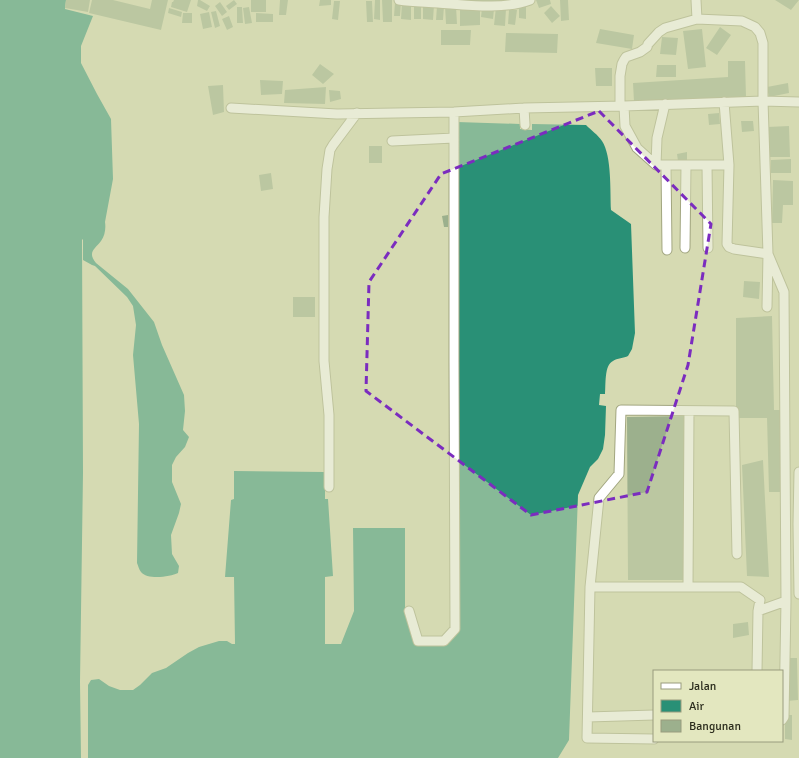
<svg xmlns="http://www.w3.org/2000/svg" width="799" height="758" font-family="Signika,sans-serif">
<rect width="100%" height="100%" fill="#d6dab2"/>
<path fill="#299076" d="M0,0h66l-1,9 28,7 -12,30v17l16,31 14,25 2,60 -8,43c1,6 0,14 -4,19 -6,8 -14,11 -5,22l32,26 26,33 8,23 22,50 1,16 -2,19 6,7 -4,10 -9,10 -4,8v17l9,22 -2,9 -8,22 1,19 7,12 -1,7c-8,4 -31,7 -37,-1 -2,-2 -3,-7 -4,-9l2,-139 -6,-69 3,-30 -3,-19 -6,-9 -32,-31 -3,-1 -9,-5v-20l-1,-1 1,234 -3,209 1,76h-81z
M457,122l63,2v5l12,1v-6l54,1c5,5 12,10 16,16 10,15 8,51 9,69l20,14 4,109 -3,16 -4,7c-4,2 -11,2 -15,5 -9,4 -7,24 -8,33h-5l-1,11 7,1 -1,29 -2,14 -5,10 -8,8 -12,28 -9,245 -11,18h-470v-73l3,-5 8,-1 10,7 11,4h13l7,-5 12,-12 14,-5 22,-15 11,-6 20,-6h8l5,3h3l-1,-67h-9l6,-77 3,-1v-28l91,1v27h3l5,77 -8,1v67h16l13,-33 -1,-83h52v83l11,32 30,1 12,-14z"/>
<path fill="#9cb08d" d="M66,0h24l-2,12 -23,-4z
M92,0h21l37,9 2,-9h16l-7,30 -72,-17z
M174,0h17l-4,12 -16,-5 1,-5h1z
M198,0h2l10,6 -3,5 -10,-5z
M234,0l3,4 -8,6 -3,-4z
M251,0h15v12h-15z
M280,0h8l-2,15h-7z
M320,0h11v5l-12,1z
M375,0h5v20l-6,-1z
M382,0h10v22h-9z
M464,0h39v3l-39,-1z
M536,0h14l1,4 -12,4z
M560,0h8l1,20 -8,1z
M775,0h24l-8,10z
M334,1h6l-2,19 -6,-1z
M366,1h6l1,21h-6z
M220,2l7,10 -5,4 -7,-10z
M395,2h6l-1,14h-6z
M402,2h9v18l-10,-1z
M414,4h7v15h-7z
M423,4l11,1 -1,15 -10,-1z
M519,5l7,1v13l-7,-1z
M437,6h7l-1,14h-7z
M445,6h11l1,18h-11z
M551,6l9,10 -8,7 -8,-10z
M237,7h5l1,16h-6z
M249,7l3,16 -7,1 -2,-16z
M480,7v18l-20,1v-18z
M496,7l10,2 -1,17 -11,-1z
M169,8l13,4 -1,5 -13,-4z
M482,8l12,1 -1,10 -12,-2z
M509,10h8l-2,15 -7,-1z
M216,11l4,15 -5,2 -4,-16z
M209,12l3,15 -9,2 -3,-15z
M183,13h9v10h-10z
M256,13l17,1v8h-17z
M229,16l4,11 -6,3 -5,-11z
M720,27l11,8 -14,20 -11,-7z
M600,29l34,6 -2,14 -36,-6z
M702,29l4,38 -18,2 -5,-38z
M441,30h30l-1,15h-29z
M506,33l52,1 -1,19 -52,-1z
M662,37l16,1 -2,17 -16,-1z
M728,61h17l1,36 -112,5 -1,-19 95,-6z
M320,64l14,10 -11,10 -11,-9z
M657,65h19v12h-20z
M595,68h17v18h-16z
M260,80l23,1 -1,13 -21,1z
M788,83l1,10 -20,4 -2,-10z
M223,85l1,27 -11,3 -5,-29z
M326,87l-1,17 -41,-1 1,-13z
M329,90l11,1 1,8 -11,3z
M719,113l1,11 -11,1 -1,-11z
M741,121h12l1,10 -12,1z
M789,126l1,31h-22l-1,-30z
M369,146h13v17h-13z
M687,152v8l-9,1 -1,-7z
M791,159v14h-20v-13z
M271,173l2,16 -12,2 -2,-16z
M773,180l20,1v24h-10l-1,18h-10z
M448,215v12h-4l-2,-11z
M744,281l16,1 -1,17 -16,-2z
M293,297h22v20h-22z
M772,316l2,94h8l1,82h-14l-2,-74h-31v-100z
M685,416l1,164h-58l-1,-163z
M763,460l6,117 -22,-1 -5,-111z
M748,622l1,13 -16,3v-14z
M786,658h11l1,42 -11,1z
M785,715h7v25l-7,-1z"/>
<g fill="none" stroke-linecap="round" stroke-linejoin="round">
<g stroke="#a2a680" stroke-width="11">
<path id="minor" d="M399,0c13,2 26,2 39,3 29,2 65,7 92,-3
M696,0l1,19
M724,102l5,63 -2,79 2,3 5,2 34,5 -1,53
M620,106v-30l2,-12 2,-4 2,-3 14,-5 7,-5 1,-3 11,-12 6,-4 32,-9 45,2 13,6 5,6 3,10v58l5,153 16,38 2,309 -2,116 -2,3
M624,106l1,20 12,22 19,17h73
M231,108l106,6 117,-2 70,-4 100,-2 139,-5 36,1
M524,108l1,17
M392,141l62,-3
M656,165l1,-27 8,-34
M666,165l1,85
M707,165l1,83
M685,248l1,-83
M799,472l-1,52 1,70
M329,487v-72l-5,-54v-144l3,-48 3,-19 3,-5 24,-32
M590,587h151l19,13 -2,11
M688,587l1,-176
M409,611l9,30h26l11,-12 -1,-266v-251
M757,671l1,-60 28,-10
M588,717l66,-2
M654,739l-67,-1 3,-151 9,-89 20,-24 2,-64 113,1 3,143"/>
</g>
<use href="#minor" stroke="#fff" stroke-width="9"/>
</g>
<path d="M0 0H799V758H0ZM599,111l112,113 -23,141 -41,127 -116,23 -165,-124 3,-109 72,-108z" fill="#d6dab2" fill-opacity=".55" fill-rule="evenodd"/>
<path fill="none" stroke="#7b2cbf" stroke-width="3" stroke-dasharray="8 5" stroke-linejoin="round" d="M599,111l112,113 -23,141 -41,127 -116,23 -165,-124 3,-109 72,-108z"/>
<rect x="653" y="670" width="130" height="72" fill="#e3e7bf" stroke="#999c7e"/>
<rect x="661" y="683" width="20" height="6" fill="#ffffff" stroke="#999c7e"/>
<text x="689" y="690" font-size="12" fill="#2b2c1d">Jalan</text>
<rect x="661" y="700" width="20" height="12" fill="#299076" stroke="#999c7e"/>
<text x="689" y="710" font-size="12" fill="#2b2c1d">Air</text>
<rect x="661" y="720" width="20" height="12" fill="#9cb08d" stroke="#999c7e"/>
<text x="689" y="730" font-size="12" fill="#2b2c1d">Bangunan</text>
</svg>
